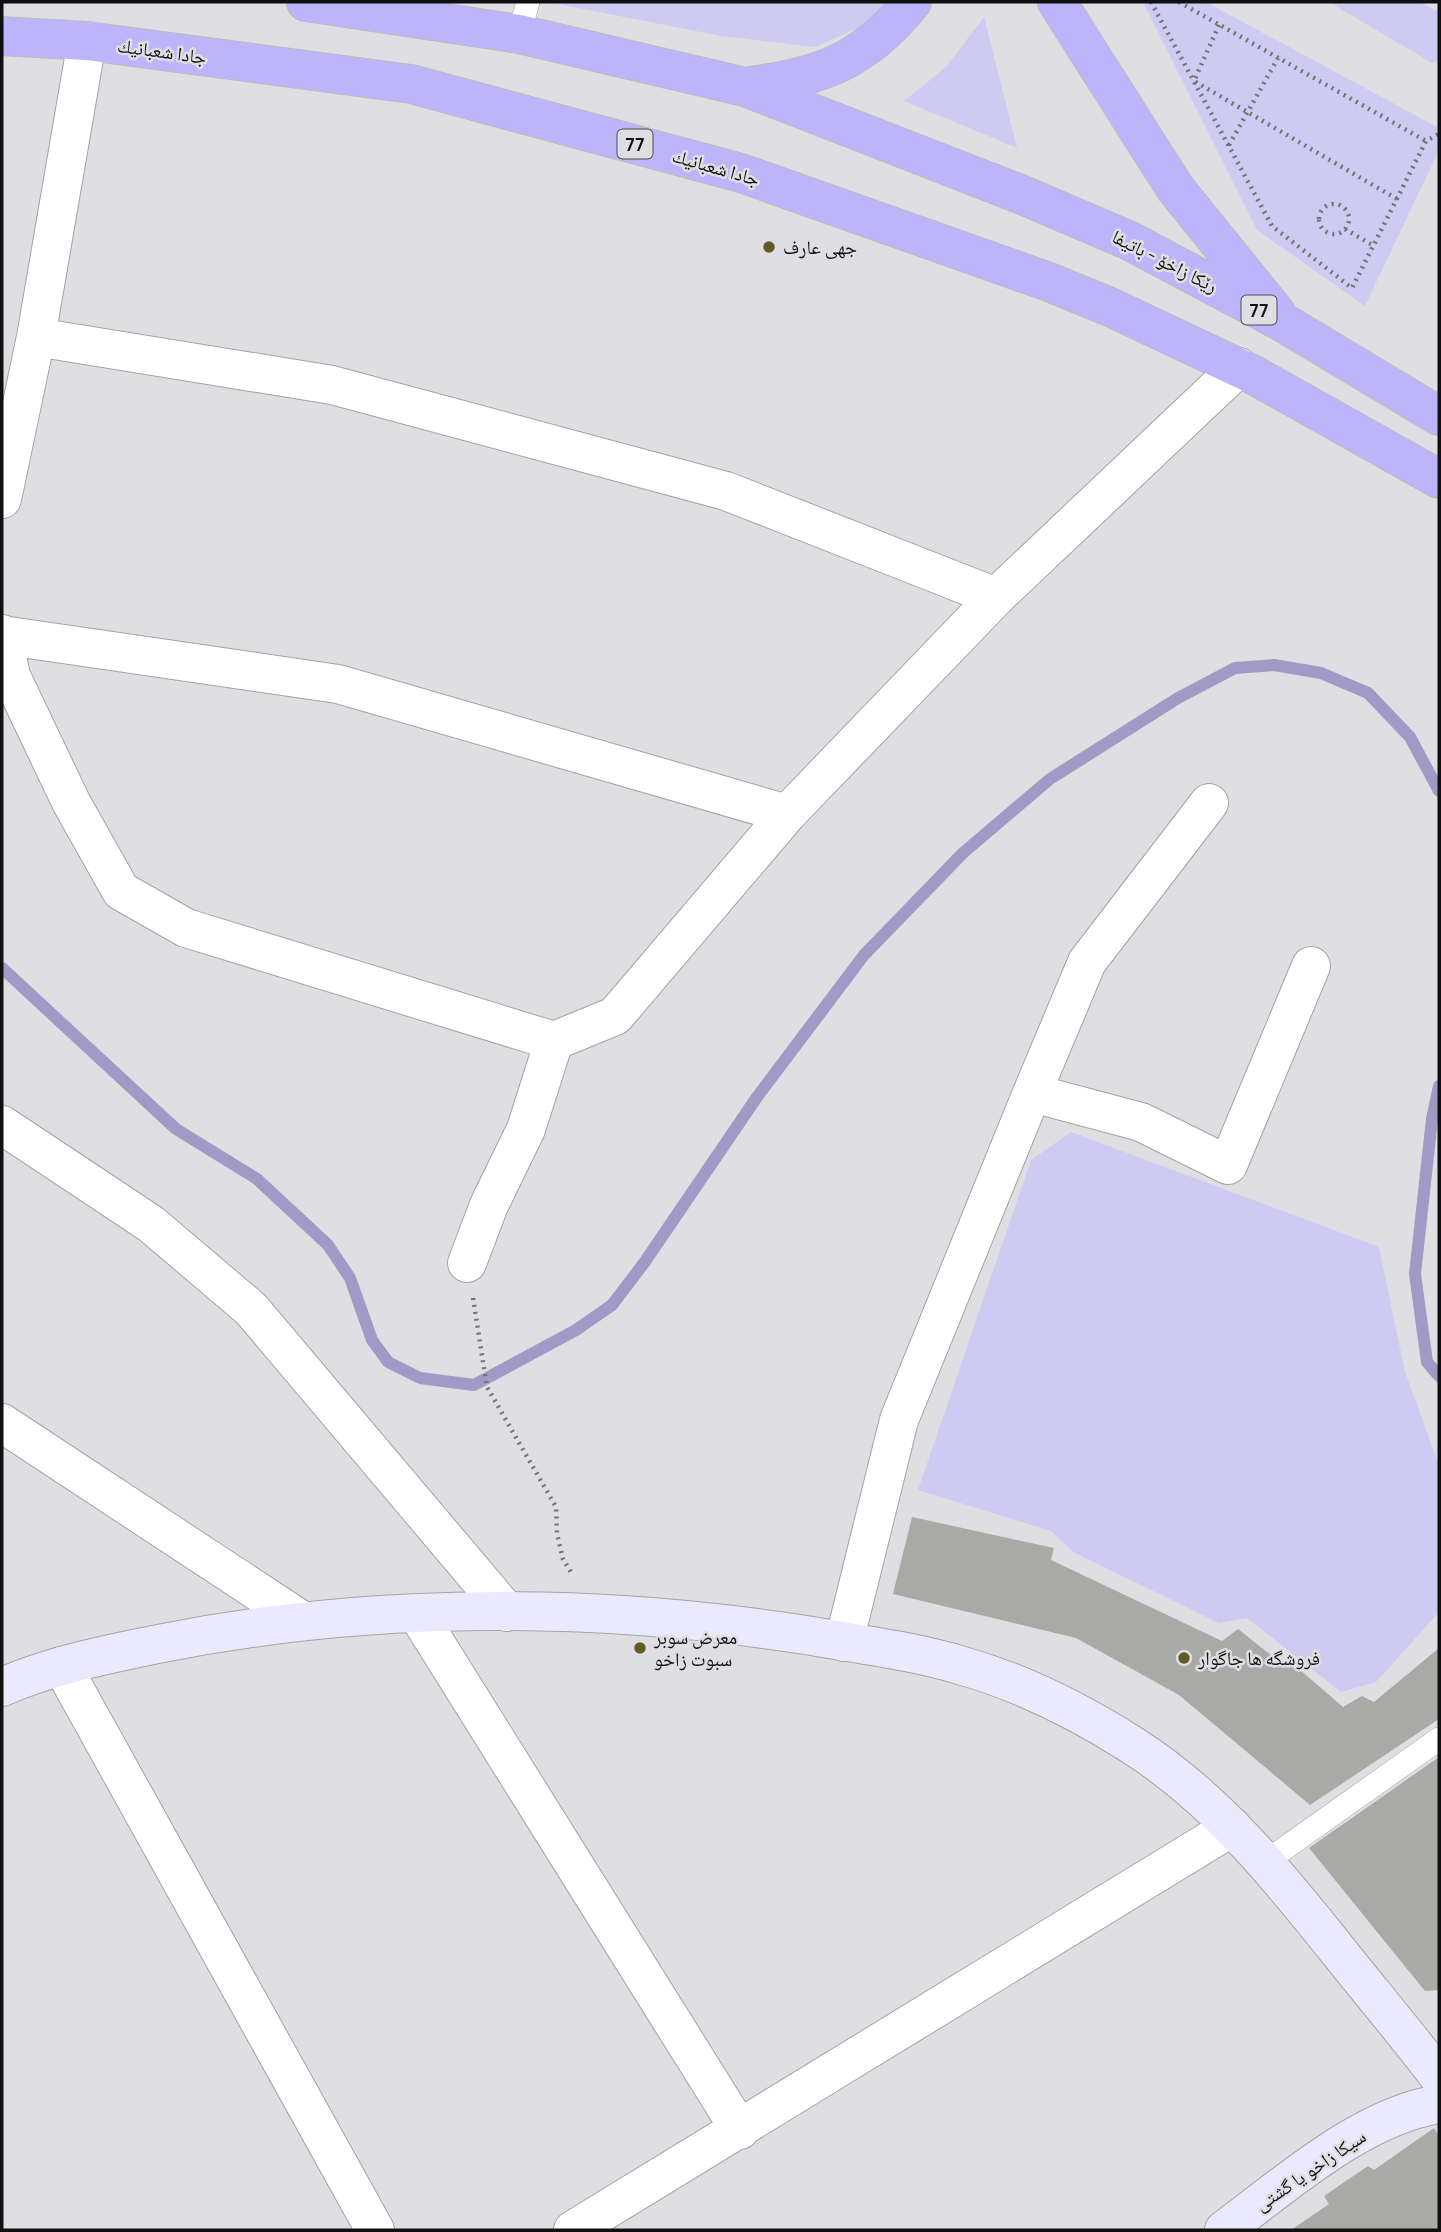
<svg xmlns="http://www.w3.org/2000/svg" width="1441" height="2232" font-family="Manrope,'Noto Naskh Arabic',sans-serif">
<rect width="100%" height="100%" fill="#dfdee2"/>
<path fill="#cecbf2" d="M548,2h348l-11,14 -70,31 -94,-11z
M1143,2h63l233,126v22l-74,156 -108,-76z
M1329,2h91l19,10v48l-7,3z
M984,17l33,131 -113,-47 42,-34z
M1071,1132l308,115 26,125 34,93v147l-63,70 -35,10 -94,-74 -28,5 -146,-71 -22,-21 -133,-41 113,-330z"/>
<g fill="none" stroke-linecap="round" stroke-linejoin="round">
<path stroke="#9f9bc6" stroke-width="12" d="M2,968l174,161 81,50 71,66 22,33 22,62 16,22 32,16 54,7 102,-55 36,-25 32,-42 113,-166 107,-142 99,-102 87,-74 128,-81 57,-30 39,-3 47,8 47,20 42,44 29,54
M1439,1086l-7,33 -17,155 12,88 12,14"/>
</g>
<path fill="#a9a9a6" d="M912,1517l142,31 -3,12 171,81 16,-12 39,31 22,9 44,38 19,-11 12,6 65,-54v71l-129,86 -131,-110 -103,-57 -183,-44z
M1439,1757v233l-14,1 -116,-143z
M1434,2128l5,8v94h-148l38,-26 -5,-8 44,-30 6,4z"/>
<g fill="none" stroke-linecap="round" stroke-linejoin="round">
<g stroke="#a3a3a6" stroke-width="24">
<path id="lane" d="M519,34l9,-32
M1265,1862l174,-123"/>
</g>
<g stroke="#a3a3a6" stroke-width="40">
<path id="street" d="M36,337l296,48 394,106 270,106
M2,499l34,-162 51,-296
M2,634l9,42 60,126 50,89 65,37 368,113 61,-25 172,-202 209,-217 243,-230
M2,635l336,49 449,130
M1032,1093l55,-131 122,-159
M2,1125l149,99 100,85 256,303
M467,1263l22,-58 37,-76 28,-88
M2,1423l299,197
M418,1615l322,515
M844,1642l55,-222 133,-327 109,29 87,43 83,-199
M62,1666l313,564
M573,2230l659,-403"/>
</g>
<g stroke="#a3a3a6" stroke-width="40">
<path id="secondary" d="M2,1687c50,-22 103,-32 156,-43 214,-43 439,-42 654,-8 51,9 102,15 151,30 60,17 117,46 169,79 85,54 149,134 211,212 32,40 65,79 96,120
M1224,2230c62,-46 138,-114 215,-126"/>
</g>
<g stroke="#bcbcbc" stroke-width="40">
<path id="highway" d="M306,2l213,32 226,53 275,107 110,47 154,82 155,93
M1057,2l118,186 101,125
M2,36l85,5 324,43 330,89 308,109 61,25 142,67 187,105
M749,86c73,-9 116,-26 163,-84"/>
</g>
<path stroke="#737274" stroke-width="4.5" stroke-dasharray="2 5" stroke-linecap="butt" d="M1151,2l121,224 80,62 74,-147 13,-7
M1179,2l247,139
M1219,25l-25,56 203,118
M1229,145l49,-87
M1319 219a15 15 0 1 1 30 0a15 15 0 1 1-30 0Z
M1345,229l29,17
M473,1298l14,89 69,120 1,27 6,25 9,15"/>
<use href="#lane" stroke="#fff" stroke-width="23"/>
<use href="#street" stroke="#fff" stroke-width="38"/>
<use href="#secondary" stroke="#ebe9fe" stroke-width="38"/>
<use href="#highway" stroke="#bcb5fb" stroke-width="38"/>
</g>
<g fill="#635a27" stroke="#dfdee2" stroke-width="2.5">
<circle cx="769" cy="247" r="7"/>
<circle cx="640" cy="1648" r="7"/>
<circle cx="1184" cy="1658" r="7"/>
</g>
<g text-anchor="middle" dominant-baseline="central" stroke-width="5" stroke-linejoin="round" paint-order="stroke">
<g fill="#dfdee2" stroke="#4e4e50" stroke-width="2">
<rect x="617.5" y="129.5" width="35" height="29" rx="5"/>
<rect x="1241.5" y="295.5" width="35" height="29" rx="5"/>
</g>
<g font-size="18" font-weight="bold" fill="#101011">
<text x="635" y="144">77</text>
<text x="1259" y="310">77</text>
</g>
<g font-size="19" fill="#101011" stroke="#dfdee2">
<text transform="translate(162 51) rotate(8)">جادا شعبانيك</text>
<text transform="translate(716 167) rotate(16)">جادا شعبانيك</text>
<text transform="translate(1165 261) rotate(27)">رێکا زاخۆ - باتیفا</text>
<text transform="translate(1310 2170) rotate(-34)">سیکا زاخو یا گشتى</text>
</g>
<g font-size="19" fill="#101011" stroke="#dfdee2" text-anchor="start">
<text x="783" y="247">جهى عارف</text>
<text x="654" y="1637">معرض سوبر<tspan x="654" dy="22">سبوت زاخو</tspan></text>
<text x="1198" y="1658">فروشگه ها جاگوار</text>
</g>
</g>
<rect width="1441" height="2232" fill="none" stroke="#101011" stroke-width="7"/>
</svg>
